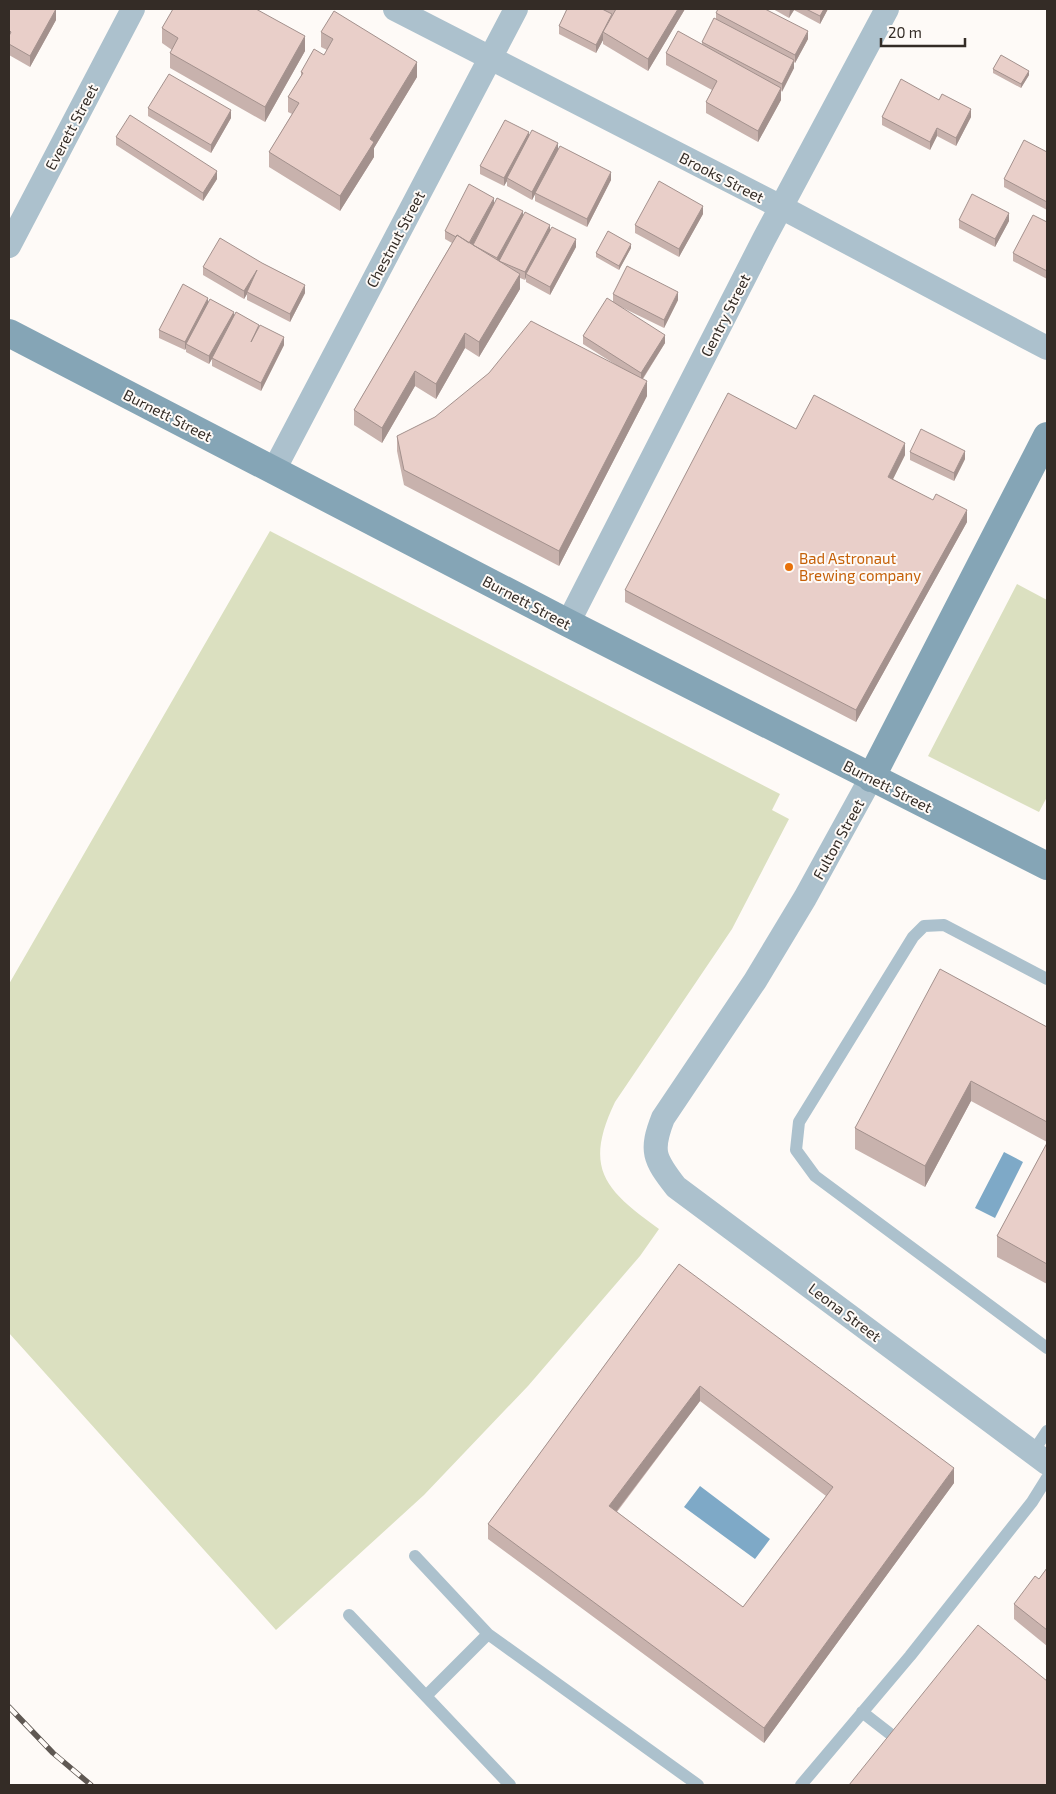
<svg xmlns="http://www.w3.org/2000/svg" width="1056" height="1794" font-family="'Exo 2',sans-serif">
<rect width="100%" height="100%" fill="#fefaf7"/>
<path fill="#dbe0c0" d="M270,531l510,263 -8,16 17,9 -57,110 -117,173c-32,67 -10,88 44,127l-19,27 -112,130 -104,109 -148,135 -267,-297v-349z
M1017,584l30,16v197l-8,15 -111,-56z"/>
<path fill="#7ea9c7" d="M1004,1152l19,10 -28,56 -20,-10z
M700,1486l70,53 -15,20 -71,-52z"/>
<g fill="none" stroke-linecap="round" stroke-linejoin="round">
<path stroke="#acc1cd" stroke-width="12" d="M1047,979l-103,-54 -20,1 -11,11 -114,185 -3,28 19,26 232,172
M1033,1452l14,-21
M415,1556l73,78 210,151
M349,1615l161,170
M426,1696l62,-62
M862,1712l36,28
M801,1785l109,-129 122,-154 15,-24"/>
<path stroke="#acc1cd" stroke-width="24" d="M395,9l386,198 266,141
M9,246l124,-237
M274,470l242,-461
M568,623l196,-384 123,-230
M871,778l-66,120 -50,83 -92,137c-13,33 -9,41 13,69l371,276"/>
<path stroke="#85a5b6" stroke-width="28" d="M9,333l559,290 479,243
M871,778l176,-342"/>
<g stroke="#5f5853" stroke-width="5.5">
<path id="rail" d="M9,1707l44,46 38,32"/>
</g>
<use href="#rail" stroke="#fefaf7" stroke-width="4" stroke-dasharray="11" stroke-linecap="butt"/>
</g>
<path fill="#c8b2ad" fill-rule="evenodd" d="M9,9l47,11 -26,47 -21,-12z
M257,9l48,42 -40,71 -95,-54v-15l2,-3 -10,-7v-15z
M567,9h118l-37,62 -45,-27v-4l-7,13 -37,-19v-8z
M773,9h55l-8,15 -26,-14 -5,8z
M716,13l92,26 -13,24 -1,-1v6l-13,24v8l-23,42 -52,-29v-11l6,-12 -46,-25v-12l36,-8v-3l14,-23z
M321,32l96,45 -43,71v9l-34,54 -71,-44v-15l23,-38 -4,-2v-15l13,-21v-4l23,-17 3,-5 -6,-3z
M993,69l36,6 -8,13 -28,-15z
M939,100l32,17 -15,29 -19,-10 -7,14 -48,-25v-8z
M148,108l83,10 -20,35 -63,-37z
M529,136l29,13 53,31 -24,47 -52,-26v-7l-3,6 -25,-14v-5l-3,5 -24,-12v-8z
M116,137l101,42 -14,22 -87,-56z
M1047,152v58l-43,-23v-8z
M494,204l29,11 27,15 26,17 -26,48 -24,-13v-5l-1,3 -5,-2v11l-41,68 -14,-9 -29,51 -21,-13 -33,57 -28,-18v-15l98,-167 -7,-4v-8z
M703,214l-24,43 -44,-24v-8z
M959,220l50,1 -14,26 -36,-19z
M1047,222v57l-34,-18v-8z
M631,248l-12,22 -23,-13v-4z
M203,267l102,26 -15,29 -43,-22v-6l-3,5 -41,-24z
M613,294l65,6 -14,28 -47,-23 48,38 -22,36 4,17 -88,170 -155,-81 -7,-34v-15l219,-71 -33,-21v-8l30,-34z
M208,302l51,26 25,17 -23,46 -49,-25v-7l-3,5 -23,-12v-4l-1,2 -26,-12v-8z
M796,429l109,26 -12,24 74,43 -111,200 -231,-120v-12z
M910,452l55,7 -11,22 -44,-21z
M1047,1027v115l-76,-41 -46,86 -70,-38v-21z
M1047,1143v141l-50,-27v-21z
M679,1264l275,219 -190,260 -276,-204v-15zM700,1401l126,95 -83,111 -126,-95z
M1047,1568v78l-33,-27v-15l25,-25z"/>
<path fill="#a3918d" d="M56,9v11l-26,47v-11z
M678,9h7l-37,62v-12z
M790,9h4v1l-5,8z
M824,9h4l-8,15v-8z
M808,31v8l-13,24v-8z
M603,32v8l-7,13v-8z
M305,36v15l-40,71v-15z
M794,60v8l-12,24v-8z
M417,62v15l-43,71v9l-34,54v-15l30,-57z
M1029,71v4l-8,13v-4z
M781,88v12l-23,42v-11z
M971,109v8l-15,29v-8z
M231,110v8l-20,35v-8z
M937,128v8l-7,14v-8z
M529,132v8l-22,38v3l-3,5v-8z
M558,143v8l-26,49v-8z
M217,171v8l-14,22v-8z
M611,172v8l-24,47v-8z
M494,198v8l-25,46v-8z
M703,206v8l-24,43v-8z
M523,211v8l-26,47v-8z
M1009,213v8l-14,26v-8z
M550,225v8l-24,41v3l-1,3v-8z
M576,239v8l-26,48v-8z
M631,244v4l-12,22v-4z
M257,270l-10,22v2l-3,5v-8z
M520,274v15l-41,68v-15z
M305,285v8l-15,29v-8z
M678,292v8l-14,28v-8z
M208,298v8l-22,38v4l-1,2v-8z
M234,312v8l-25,44v-8z
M465,333v15l-29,51v-15z
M665,335v8l-24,38v-8z
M284,337v8l-23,46v-8z
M415,371v15l-33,57v-15z
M647,381v15l-88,170v-15z
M905,443v12l-17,34v-12z
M965,451v8l-11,22v-8z
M967,510v12l-111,200v-12z
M971,1081v20l-46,86v-21z
M700,1386v15l-91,120v-15z
M954,1468v15l-190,260v-15z"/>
<path fill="#e9cfc9" stroke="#a3918d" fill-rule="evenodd" d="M9,9h47l-26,47 -21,-12v-8l2,-4 -2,-2z
M173,9h83l49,27 -40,71 -95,-54 8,-15 -16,-10z
M567,9h35l10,5 -16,31 -37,-19z
M616,9h62l-30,50 -45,-27z
M718,9h47l43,22 -13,24 -79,-42z
M806,9h18l-4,7z
M334,11l83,51 -47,77 4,3 -34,54 -71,-44 30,-49 -11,-6 15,-24 -2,-1 13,-23 10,6 9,-16 -12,-7z
M714,18l80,42 -12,24 -80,-42z
M678,31l103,57 -23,43 -52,-29 11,-21 -51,-28z
M1001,55l28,16 -8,13 -28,-15z
M169,74l62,36 -20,35 -63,-37z
M901,79l38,21 3,-6 29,15 -15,29 -19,-10 -7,14 -48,-25z
M130,115l87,56 -14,22 -87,-56z
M505,120l24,12 -25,46 -24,-12z
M532,130l26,13 -26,49 -25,-14z
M1024,140l23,12v50l-43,-23z
M560,146l51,26 -24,47 -52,-26z
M659,181l44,25 -24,43 -44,-24z
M469,184l25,14 -25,45 -12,-8 -1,2 -11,-6z
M972,194l37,19 -14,26 -36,-19z
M497,198l26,13 -26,47 -24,-13z
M525,212l25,13 -25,47 -26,-11z
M1033,215l14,7v49l-34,-18z
M552,227l24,12 -26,48 -24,-13z
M608,231l23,13 -12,22 -23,-13z
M457,235l63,39 -41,68 -14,-9 -29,51 -21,-13 -33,57 -28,-18z
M220,238l42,25 43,22 -15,29 -43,-22 10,-22 -13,21 -41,-24z
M627,266l51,26 -14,28 -51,-26z
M183,284l25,14 -23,44 -26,-12z
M607,298l58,37 -24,38 -58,-37z
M210,299l24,13 -25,44 -23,-12z
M236,312l23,13 -8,17 9,-17 24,12 -23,46 -49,-25z
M531,321l116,60 -88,170 -155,-81 -7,-34 38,-19 54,-44z
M728,393l68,36 18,-34 91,48 -17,34 45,23 3,-6 31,16 -111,200 -231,-120z
M921,429l44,22 -11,22 -44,-21z
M940,969l107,58v95l-76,-41 -46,85 -70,-38z
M1047,1143v121l-50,-28z
M679,1264l275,204 -190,260 -276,-204zM700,1386l133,101 -90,120 -134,-101z
M1047,1568v62l-33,-26 21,-28 4,3z
M978,1625l69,56v104h-198z"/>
<circle fill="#e8710a" stroke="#fefaf7" stroke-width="2" cx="789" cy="567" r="5"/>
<g text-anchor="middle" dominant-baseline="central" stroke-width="4" stroke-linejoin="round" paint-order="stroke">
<g font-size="15" fill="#342c26" stroke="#fefaf7">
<text transform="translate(71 127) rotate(-62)">Everett Street</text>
<text transform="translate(722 177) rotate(27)">Brooks Street</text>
<text transform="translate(395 239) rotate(-62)">Chestnut Street</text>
<text transform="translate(725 315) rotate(-63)">Gentry Street</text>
<text transform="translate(168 415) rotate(27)">Burnett Street</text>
<text transform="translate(527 602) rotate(28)">Burnett Street</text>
<text transform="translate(888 786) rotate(27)">Burnett Street</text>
<text transform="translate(838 839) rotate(-61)">Fulton Street</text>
<text transform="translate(845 1312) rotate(37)">Leona Street</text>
</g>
<g font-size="15" fill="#c56008" stroke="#fefaf7" text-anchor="start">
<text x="799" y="558">Bad Astronaut<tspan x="799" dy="17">Brewing company</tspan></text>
</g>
</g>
<rect width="1056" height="1794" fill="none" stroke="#342c26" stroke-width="20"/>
<path d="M881 38v8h84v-8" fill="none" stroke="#342c26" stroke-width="2.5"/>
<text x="888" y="38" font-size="15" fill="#342c26" stroke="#fefaf7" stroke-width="4" paint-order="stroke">20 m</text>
</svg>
